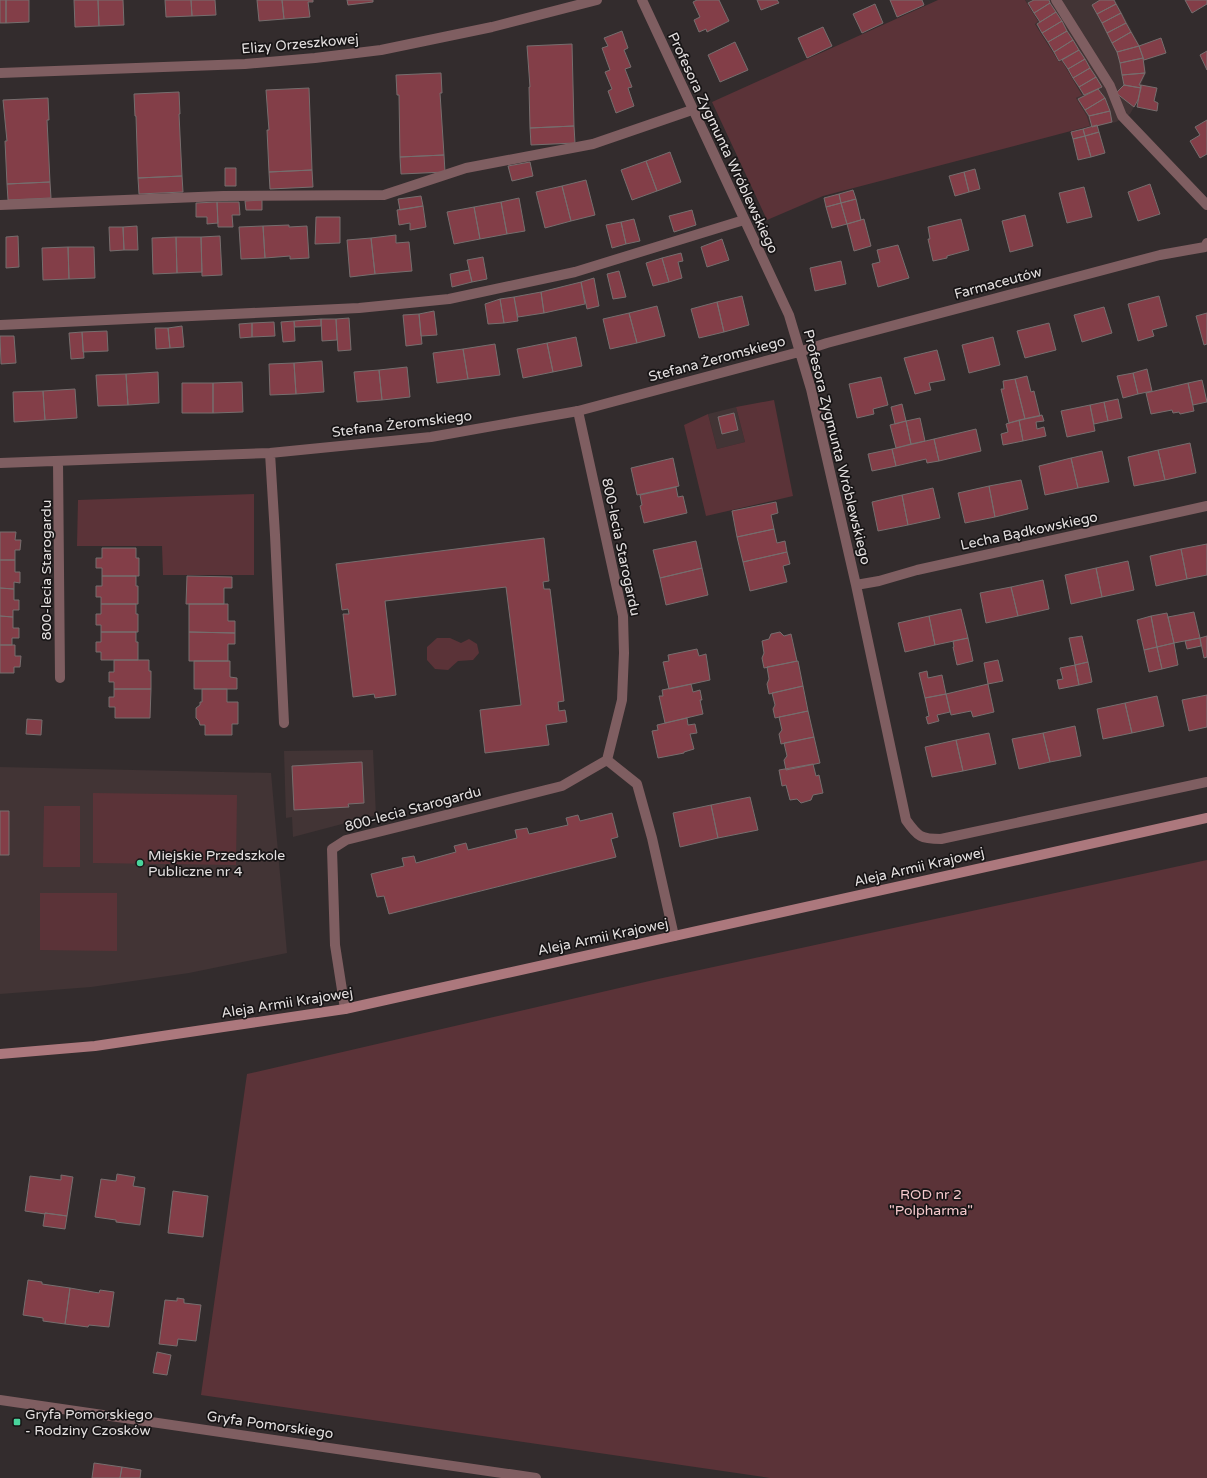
<svg xmlns="http://www.w3.org/2000/svg" width="1207" height="1478" font-family="'Varela Round',sans-serif">
<rect width="100%" height="100%" fill="#332c2d"/>
<path fill="#423435" d="M1025,0h90l24,44 6,22 1,7 -5,12 -3,15 -8,14 -14,8 -17,4h-9l-3,-10 -11,-18 6,-4 -20,-33 -3,1 -24,-39 3,-3z
M736,407l9,35 -28,7 -9,-35z
M373,750l3,65 -83,22 -1,-20 -6,1 -2,-67z
M0,767l271,6 16,180 -98,20 -98,14 -91,7z"/>
<path fill="#5b3338" d="M938,0h87l13,21 -3,3 24,38 3,-1 20,34 -6,3 11,18 3,10 -267,70 -56,24 -55,-118z
M774,400l19,96 -87,20 -22,-91 24,-11 9,35 28,-7 -9,-35z
M254,494v81h-91l-1,-29h-85l1,-46z
M437,638h13l11,5 8,-4 8,5 2,9 -6,7 -15,1 -10,9 -13,-1 -8,-9v-13z
M93,793l144,2 -1,70 -143,-2z
M44,806h36v61h-37z
M1207,860v618h-437l-569,-83 46,-321 411,-95z
M40,893h77v58l-77,-1z"/>
<path fill="#833e48" stroke="#766e6e" d="M0,0h6v23h-6z
M6,0h23v22l-23,1z
M74,0h24l1,26 -24,1z
M98,0h25l1,25 -25,1z
M165,0h26l1,16 -26,1z
M191,0h24l1,15 -24,1z
M257,0h25l2,19 -25,2z
M282,0h31v2h-5l2,15 -26,2z
M347,0h26v2l-25,3z
M697,0h22l10,21 -22,11 -1,-3 -7,3 -5,-12 6,-3 -7,-15z
M757,0h20l2,3 -18,7z
M890,0h32l2,5 -27,12z
M1034,0h15l1,3 -16,10 -6,-10z
M1100,0h14l2,4 -19,10 -5,-9z
M1185,0h22v4l-15,9z
M1050,3l6,9 -16,10 -6,-9z
M875,4l8,19 -21,10 -9,-19z
M1116,4l5,9 -19,10 -5,-9z
M1056,12l6,9 -20,12 -5,-9z
M1121,13l5,10 -19,10 -5,-10z
M1062,21l5,10 -19,11 -6,-9z
M1126,23l5,9 -19,11 -5,-10z
M823,27l9,19 -25,12 -9,-20z
M622,31l6,17 -4,2 7,17 -6,2 7,18 -4,1 6,18 -18,7 -8,-22 4,-2 -7,-17 5,-2 -8,-22 6,-2 -4,-8z
M1067,31l6,9 -19,12 -6,-10z
M1131,32l8,14 -22,6 -5,-9z
M1161,38l5,15 -22,7 -5,-14z
M1073,40l6,10 -20,11 -5,-9z
M735,42l13,28 -28,12 -12,-27z
M572,44l2,82 -44,2 -1,-41h1l-3,-41z
M1139,46l4,12 -23,5 -3,-11z
M1079,50l6,9 -17,10 -6,-9z
M1207,51v19l-7,-15z
M1143,58l2,15 -23,2 -2,-12z
M1085,59l5,9 -17,10 -5,-9z
M1090,68l6,9 -17,10 -6,-9z
M441,73l1,20h-2l4,62 -44,2 -1,-62h-2l-1,-20z
M1145,73l-6,12h2v3l-17,-3 -2,-10z
M1096,77l6,10 -18,8 -5,-8z
M1124,85l17,3 -3,12 -4,7 -18,-14z
M1141,85l16,3 -3,13 4,2 -1,8 -20,-4z
M309,88l3,82 -43,2 -2,-42h2l-3,-40z
M1098,89l7,9 -20,12 -7,-11z
M179,92l1,22h-1l3,62 -44,2 -2,-62h-1l-1,-22z
M48,98l1,22h-2l3,62 -43,2 -2,-43h2l-4,-41z
M1105,98l5,13 -21,5 -4,-6z
M1110,111l2,11 -20,5 -3,-11z
M1207,120v34l-7,4 -10,-17 10,-6 -5,-8z
M1097,125l2,7 -14,4 -2,-7z
M574,126l1,17 -44,2 -1,-17z
M1083,129l2,7 -12,3 -2,-7z
M1099,132l6,21 -14,4 -6,-21z
M1085,136l6,21 -13,3 -5,-21z
M670,152l11,30 -24,9 -11,-30z
M444,155l1,17 -44,2 -1,-17z
M646,161l11,30 -25,9 -11,-30z
M530,162l3,14 -21,5 -4,-15z
M225,168h11v18h-11z
M975,169l5,20 -11,3 -5,-20z
M312,170l1,17 -43,2 -1,-17z
M964,172l5,20 -14,4 -6,-20z
M182,176l1,16 -44,2 -1,-16z
M586,180l9,35 -24,6 -9,-35z
M50,182l1,16 -43,2 -1,-16z
M1150,184l10,30 -22,7 -10,-29z
M562,186l9,35 -26,7 -9,-36z
M1084,187l8,30 -25,6 -8,-30z
M853,190l3,9 -15,4 -2,-9z
M839,194l2,9 -15,4 -2,-9z
M421,196l2,10 -23,4 -2,-11z
M519,198l6,33 -18,3 -6,-32z
M856,199l5,21 -14,4 -6,-21z
M262,200v10h-16l-1,-9z
M217,202l1,21 -11,1v-7h-11v-14z
M217,202h22l1,13h-8l1,12h-15z
M501,202l6,32 -27,5 -6,-32z
M841,203l6,21 -15,4 -6,-21z
M423,206l3,21 -16,3v-7l-11,2 -2,-15z
M474,207l6,32 -26,5 -7,-32z
M692,210l4,15 -22,7 -5,-16z
M1025,215l8,31 -23,6 -8,-31z
M316,217h24v26l-25,1z
M634,219l6,22 -14,3 -5,-22z
M864,219l7,27 -17,5 -7,-27z
M961,219l8,31 -22,6v2l-14,3 -5,-22h2l-2,-12z
M621,222l5,22 -14,4 -6,-23z
M289,225v2l18,-1 2,32 -19,1v-3l-25,2 -2,-32z
M137,226l1,24h-14l-1,-23z
M263,226l2,32 -24,1 -2,-32z
M109,227h14l1,23 -14,1z
M396,235v8l13,-1 3,29 -37,3 -4,-36z
M18,236l1,31 -13,1v-31z
M220,236l2,39 -20,1 -1,-39z
M176,237h25l1,35 -25,1z
M176,237l1,36 -24,1 -1,-36z
M371,238l4,36 -25,3 -3,-37z
M722,239l7,21 -22,7 -6,-20z
M898,245l11,33 -31,9 -6,-23 8,-2 -3,-12z
M68,247h26l1,31 -26,1z
M68,247l1,32 -26,1 -1,-32z
M681,253l2,8 -5,1 4,16 -13,4 -7,-24z
M483,257l4,22 -15,3 -5,-22z
M662,258l7,24 -16,4 -7,-23z
M841,261l5,23 -31,7 -5,-23z
M469,270l3,12 -20,5 -2,-13z
M619,271l7,26 -13,2 -6,-25z
M594,278l5,28 -12,3 -6,-27z
M581,282l4,22 -41,9 -3,-21z
M541,292l3,21 -26,4 -4,-20z
M742,296l7,29 -25,7 -7,-30z
M1159,296l8,30 -15,4 2,6 -16,5 -10,-37z
M514,297l4,24 -14,2 -4,-24z
M500,299l4,24 -16,1 -3,-20z
M717,302l7,30 -25,6 -8,-29z
M657,306l8,30 -28,7 -8,-30z
M1104,307l8,26 -30,9 -8,-27z
M434,311l3,24 -16,1 -2,-22z
M629,313l8,30 -27,6 -7,-30z
M1207,313v31l-3,1 -8,-29z
M419,314l3,30 -16,2 -3,-31z
M349,318l2,32 -13,1 -2,-32z
M321,319v7l-26,1 -1,-6z
M321,319h15l1,21 -15,1z
M294,321l1,20 -12,1 -2,-20z
M274,322l1,14 -23,1v-14z
M252,323v14l-12,1 -1,-14z
M1049,323l7,27 -31,8 -8,-27z
M182,326l2,21 -14,1 -2,-20z
M155,328h13l2,20 -14,1z
M107,331l1,20 -25,1 -1,-20z
M82,332l2,26 -13,1 -2,-26z
M0,336h14l2,27 -15,1z
M576,337l6,29 -29,6 -6,-29z
M993,337l7,28 -31,8 -7,-28z
M547,343l6,29 -30,6 -6,-29z
M495,344l5,31 -32,4 -5,-30z
M463,349l5,30 -31,4 -4,-30z
M937,350l8,30 -16,3 2,7 -16,4 -11,-36z
M322,361l2,31 -28,2 -2,-31z
M294,363l2,31 -26,1 -1,-31z
M407,367l3,30 -28,3 -3,-30z
M1147,369l5,22 -14,3 -5,-21z
M379,370l3,30 -25,2 -3,-30z
M158,372l1,31 -31,2 -2,-31z
M1133,373l5,21 -15,4 -6,-22z
M126,374l2,31 -30,1 -2,-31z
M1027,376l4,16 3,-1 6,25 -15,3 -10,-40z
M881,377l7,28 -15,4 1,5 -17,4 -8,-34z
M1015,379l10,40 -16,4 -8,-34h3l-1,-8z
M1202,380l5,22 -14,3 -5,-22z
M242,382l1,30 -30,1v-30z
M182,383h31v30h-31z
M1188,383l6,28 -14,3 -1,-2 -6,1 -1,-3 -21,4 -5,-21z
M75,389l2,29 -32,2 -2,-29z
M43,391l2,29 -31,2 -1,-30z
M1118,399l4,19 -14,3 -4,-19z
M1104,402l4,19 -14,3 -4,-19z
M902,404l4,17 -11,3 -4,-17z
M1090,405l5,26 -28,6 -6,-26z
M734,413l4,17 -16,4 -4,-17z
M1042,415l2,6 -8,1 1,7 7,-2 2,9 -23,5 -4,-21z
M920,418l5,23 -14,3 -5,-23z
M1019,420l4,21 -20,4 -2,-11 7,-2 -2,-8z
M906,421l5,23 -15,4 -6,-23z
M976,429l5,22 -42,10 -5,-22z
M934,439l5,22 -12,2 -1,-4 -30,7 -4,-17z
M1190,443l6,30 -31,7 -7,-30z
M892,449l4,17 -24,5 -4,-17z
M1158,450l7,30 -31,6 -6,-29z
M1102,451l7,31 -31,6 -7,-30z
M673,458l6,28 -42,9 -6,-27z
M1071,458l7,30 -33,7 -6,-29z
M1021,480l7,29 -33,8 -6,-31z
M989,486l6,31 -30,6 -7,-30z
M676,487l2,10 5,-1 4,17 -43,10 -4,-17 2,-1 -2,-10z
M933,488l7,30 -32,7 -6,-30z
M902,495l6,30 -30,6 -6,-29z
M776,502l2,11 -7,2 3,14 -37,8 -5,-26z
M774,529l3,14 8,-2 2,11 -44,10 -6,-25z
M0,532h16l-1,8h6l-1,10h-5v10h-15z
M544,538l5,43 -6,1 1,7h6l14,112 -6,1 1,9 6,-1 2,12 -21,3 3,20 -64,8 -5,-43 41,-5 -15,-118 -121,14 11,94 -21,3 -1,-4 -21,3 -10,-83h6l-1,-5 -6,1 -6,-46z
M696,541l6,27 -42,10 -7,-28z
M1207,544v31l-20,4 -6,-30z
M102,548h34v10h3v18h-37v-8h-6v-10h6z
M1181,549l6,30 -31,7 -6,-30z
M787,552l3,12 -7,2 4,16 -37,9 -7,-29z
M0,560h15v12h5v11l-6,-1v7l-14,-1z
M1128,561l6,29 -32,7 -6,-29z
M702,568l6,27 -42,10 -6,-27z
M1096,568l6,29 -31,7 -6,-29z
M102,576h34v10h2v18h-37v-7h-5v-11h6z
M187,576l45,1v11h-8v16h-38z
M1043,580l6,29 -31,7 -7,-29z
M1011,587l7,29 -32,7 -6,-30z
M0,588l14,1v11h5v10h-6v7l-13,-1z
M101,604h35v10h2v18h-37v-7h-5v-11h5z
M189,604h39v17h7v12l-46,-1z
M961,609l7,29 -33,7 -6,-29z
M1194,612l6,26 -26,5 -6,-26z
M1167,613l7,30 -17,4 -6,-31z
M0,616l13,1v11h6v10h-7v7h-12z
M929,616l6,29 -30,7 -7,-29z
M1151,616l6,31 -13,3 -7,-30z
M101,632h35v10h2v18h-37v-8h-5v-10h5z
M189,632l46,1v11h-7v17h-39z
M780,632l4,4 7,-2 6,27 -33,7 -2,-10 2,-5 -2,-12 7,-2 2,-5z
M1082,636l6,26 -13,3 -6,-27z
M1207,636v21l-3,1 -4,-20z
M968,638l5,23 -16,4 -4,-18h1l-1,-6z
M1200,638l1,8 -14,3 -2,-8z
M1174,643l4,22 -16,4 -5,-22z
M0,645h15v11h6l-1,11h-6v6h-14z
M1157,647l5,22 -13,3 -5,-22z
M697,649l2,7 7,-2 4,26 -41,9 -6,-27 6,-1 -1,-6z
M114,660h35v11h2v18h-37v-7h-5v-10h5z
M998,660l5,21 -15,3 -4,-21z
M194,661h36v16l7,1v11h-43z
M798,661l5,25 -34,8 -2,-10 2,-5 -2,-12z
M1088,662l4,20 -13,3 -4,-20z
M1075,665l4,20 -20,4 -2,-9 6,-1 -3,-11z
M927,671l1,7 14,-3 4,19 -21,4 -6,-25z
M691,684l2,8 7,-2 2,10h-2l3,14 -38,9 -6,-27h4l-1,-6z
M988,684l6,28 -21,5 -2,-6 -20,4 -5,-21z
M803,686l5,25 -33,7 -2,-9 2,-4 -3,-12z
M114,689h37l-1,29h-35v-11h-6v-10h5z
M202,689h25v13h11v22h-6v11h-27v-10h-5l-1,-4 -3,-3v-10l4,-3v-3h2z
M946,694l4,18 -13,3 2,6 -11,3 -2,-7 3,-1 -4,-18z
M1207,695v32l-18,4 -7,-31z
M1157,696l7,30 -32,7 -7,-30z
M1125,703l7,30 -29,6 -6,-30z
M808,711l6,26 -33,7 -2,-10 3,-4 -3,-13z
M687,718l1,7 7,-1 2,9 -7,1 4,15 -10,3v1l-26,5 -6,-27 6,-1 -1,-5z
M27,719l15,1 -1,15 -15,-1z
M1075,726l6,30 -31,6 -7,-29z
M989,733l7,31 -33,7 -7,-31z
M1043,733l7,29 -31,7 -7,-30z
M814,737l6,26 -34,7 -2,-10 3,-4 -3,-13z
M956,740l7,31 -31,6 -7,-30z
M362,762l2,41 -16,1 1,3 -55,3 -2,-44z
M813,764l3,12 3,-1 4,18 -10,2 -2,5 -10,3 -4,-4 -7,1 -4,-15 -4,1 -3,-16z
M750,797l8,33 -40,8 -7,-33z
M711,805l7,33 -38,9 -7,-34z
M0,811h9v44h-9z
M612,813l6,24 -7,2 5,18 -227,57 -5,-18 -7,1 -6,-23 33,-8 -2,-8 12,-2 2,7 40,-11 -2,-6 12,-3 2,7 49,-12 -2,-8 12,-2 2,6 39,-9 -2,-7 12,-3 2,6z
M117,1174l18,3 -2,9 12,2 -5,37 -24,-3v-2l-21,-3 6,-38 15,2z
M61,1175l12,2 -6,39 -22,-3v1l-20,-3 5,-35 31,4z
M173,1191l35,5 -5,41 -35,-4z
M45,1213l22,3 -2,13 -22,-3z
M28,1280l14,2v2l28,4 -5,36 -22,-3v-3l-20,-3z
M70,1288l29,5 1,-3 14,2 -5,35 -20,-2 -1,2 -23,-3z
M177,1298l7,1v4l17,2 -5,36 -18,-2 -1,7 -18,-2 6,-44 12,1z
M157,1352l14,3 -4,20 -14,-2z
M94,1463l28,4 -2,11h-28z
M122,1467l19,3 -1,8h-20z"/>
<g fill="none" stroke-linecap="round" stroke-linejoin="round">
<path stroke="#7f5e61" stroke-width="10" d="M1056,0l54,86 12,30 85,89
M0,205l223,-9 161,-1 82,-27 127,-24 99,-34
M0,325l359,-17 90,-9 126,-27 169,-52
M607,760l30,24 15,54 22,98
M345,1009l-10,-64 -3,-96 14,-9 216,-54 45,-26 15,-60 2,-47 -1,-37 -45,-205"/>
<path stroke="#7f5e61" stroke-width="10" d="M642,0l147,315 22,74 45,196 50,235c12,17 15,19 35,19l266,-57
M0,73l245,-9 70,-6 66,-8 111,-23 105,-27
M270,453l5,82 9,188
M58,461l2,217
M0,463l270,-10 161,-16 147,-26 221,-59 28,-9 333,-88 45,-8 2,-4
M856,585l23,-4 38,-11 290,-64
M0,1400l536,78"/>
<path stroke="#ac787d" stroke-width="10" d="M0,1054l95,-8 250,-37 862,-191"/>
</g>
<g fill="#49d49c" stroke="#181516" stroke-width="1.5">
<circle cx="140" cy="863" r="4"/>
<rect x="13" y="1418" width="8" height="8" rx="2"/>
</g>
<g text-anchor="middle" dominant-baseline="central" stroke-width="3.5" stroke-linejoin="round" paint-order="stroke">
<g font-size="14" fill="#e4e0e0" stroke="#181516">
<text transform="translate(300 44) rotate(-5)">Elizy Orzeszkowej</text>
<text transform="translate(723 143) rotate(65)">Profesora Zygmunta Wróblewskiego</text>
<text transform="translate(998 283) rotate(-15)">Farmaceutów</text>
<text transform="translate(717 359) rotate(-15)">Stefana Żeromskiego</text>
<text transform="translate(402 424) rotate(-7)">Stefana Żeromskiego</text>
<text transform="translate(837 447) rotate(76)">Profesora Zygmunta Wróblewskiego</text>
<text transform="translate(1029 531) rotate(-12)">Lecha Bądkowskiego</text>
<text transform="translate(621 547) rotate(78)">800-lecia Starogardu</text>
<text transform="translate(46 570) rotate(-90)">800-lecia Starogardu</text>
<text transform="translate(413 809) rotate(-15)">800-lecia Starogardu</text>
<text transform="translate(919 867) rotate(-13)">Aleja Armii Krajowej</text>
<text transform="translate(603 937) rotate(-12)">Aleja Armii Krajowej</text>
<text transform="translate(287 1003) rotate(-9)">Aleja Armii Krajowej</text>
<text transform="translate(270 1425) rotate(8)">Gryfa Pomorskiego</text>
</g>
<g font-size="14" fill="#e4e0e0" stroke="#181516" text-anchor="start">
<text x="148" y="855">Miejskie Przedszkole<tspan x="148" dy="16">Publiczne nr 4</tspan></text>
<text x="25" y="1414">Gryfa Pomorskiego<tspan x="25" dy="16">- Rodziny Czosków</tspan></text>
</g>
<g font-size="14" fill="#f6cacd" stroke="#181516">
<text x="931" y="1194">ROD nr 2<tspan x="931" dy="16">"Polpharma"</tspan></text>
</g>
</g>
</svg>
